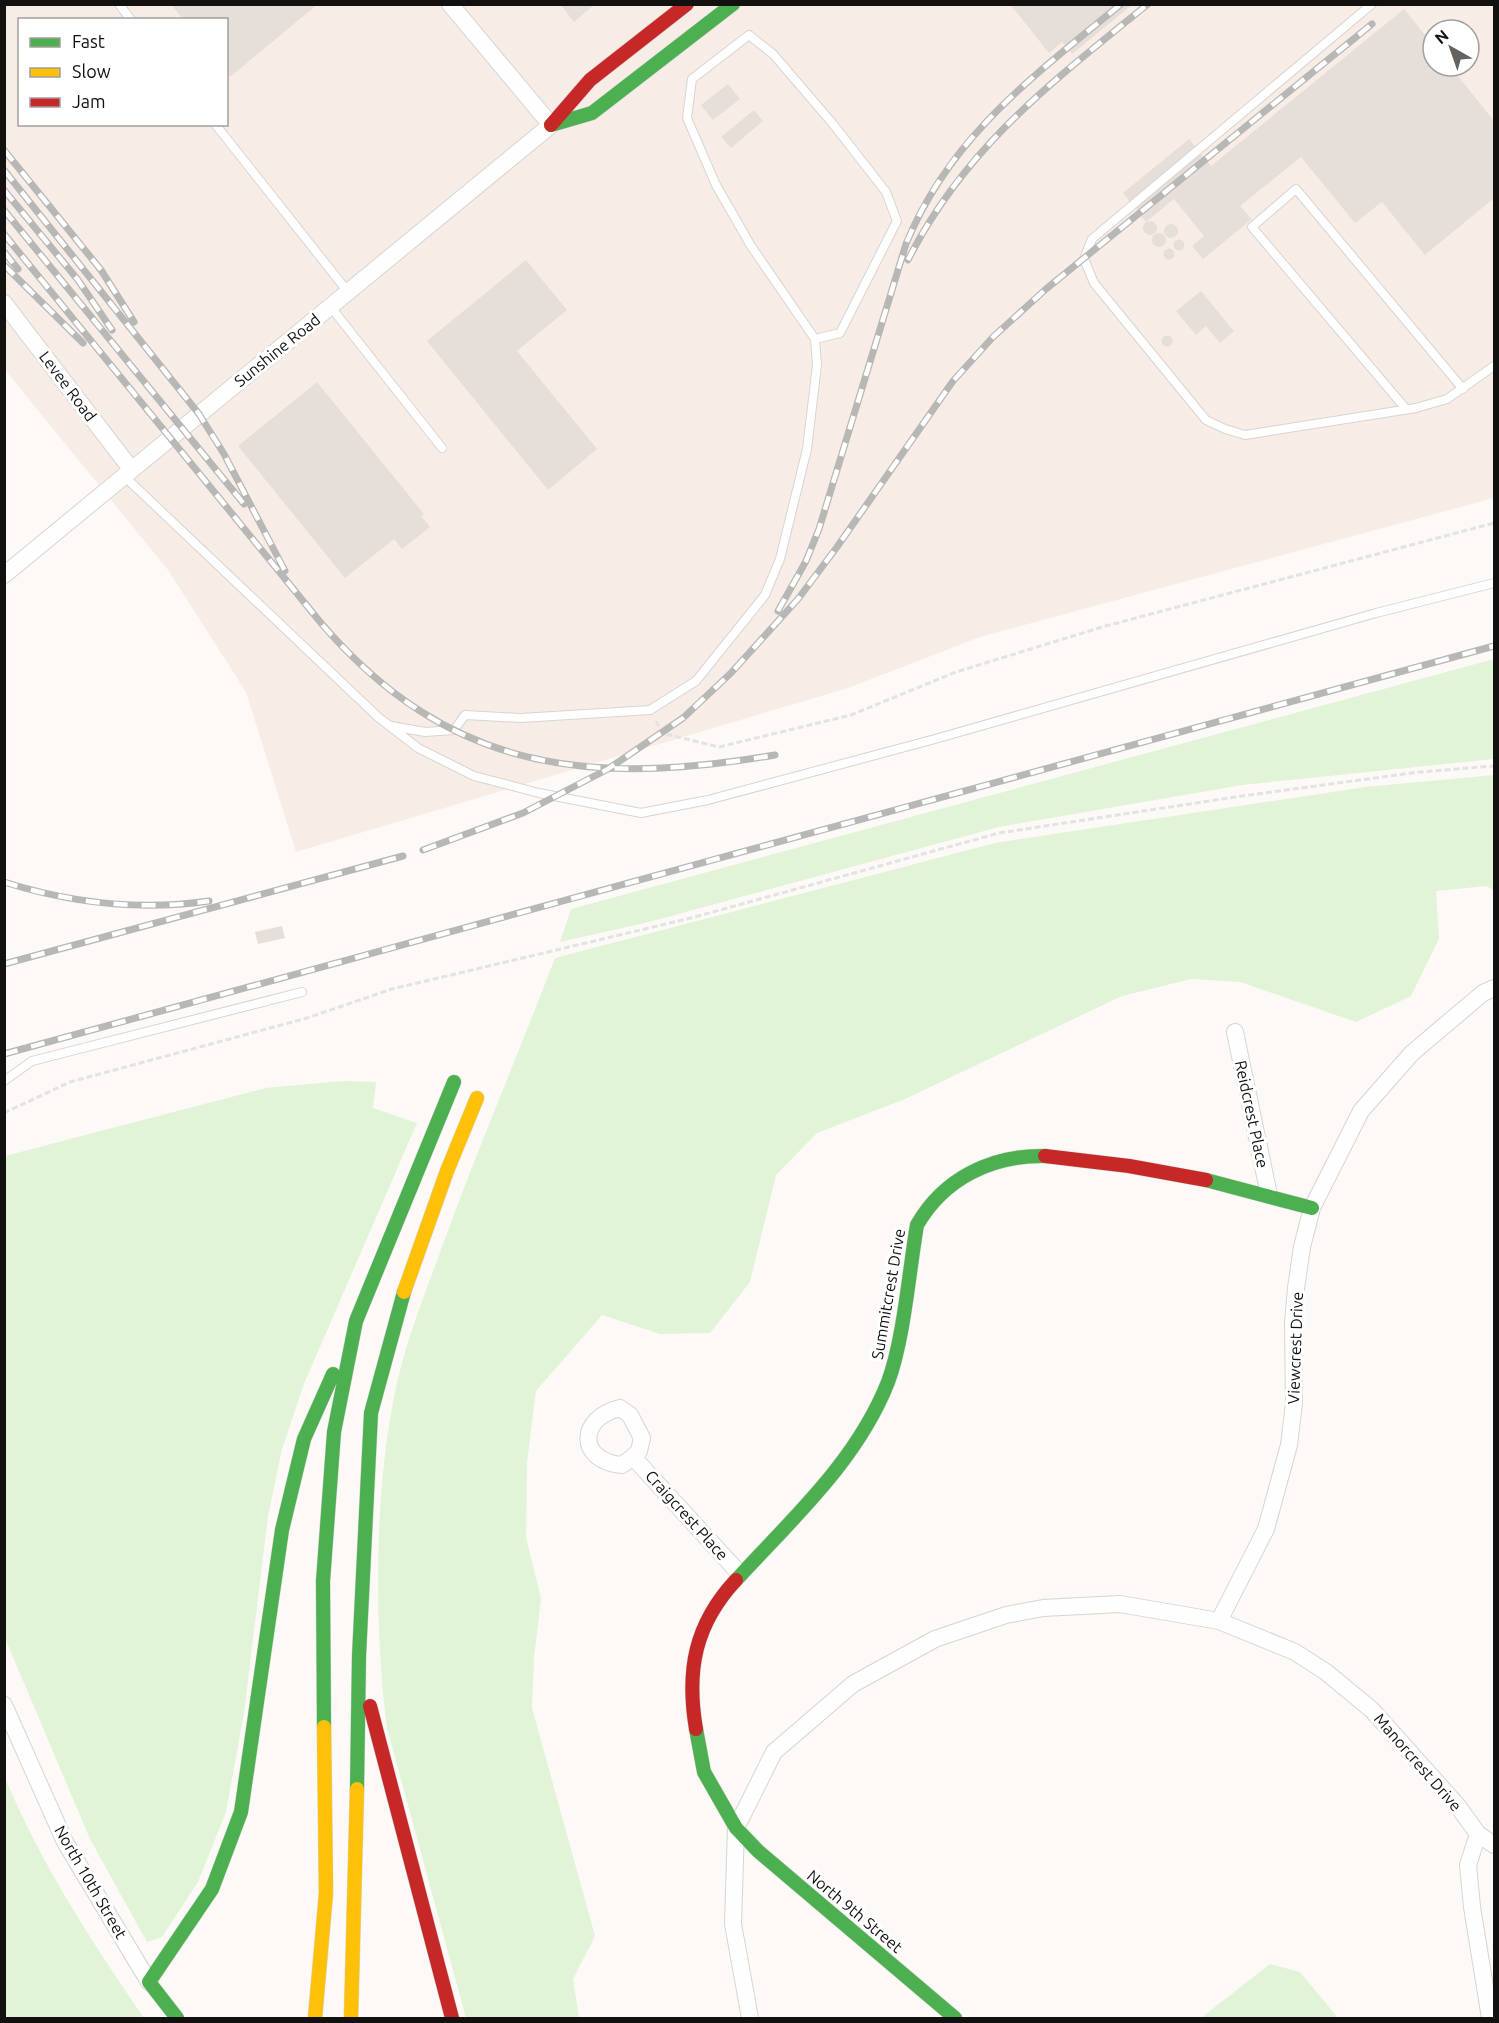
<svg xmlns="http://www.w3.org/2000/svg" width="1499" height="2023" font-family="Ubuntu,sans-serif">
<rect width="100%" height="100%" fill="#fcf9f6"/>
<path fill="#f8ede6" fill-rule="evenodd" d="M4,5h1490v493l-514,139 -132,51 -552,164 -50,-160 -78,-122 -163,-200zM20,20h206v104h-206zM1433,30h36v36h-36z"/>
<path fill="#e2f4d7" d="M1494,659v100l-252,26 -243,42 -350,95 -89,20 11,-33z
M1494,775v116l-7,-5 -51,5 3,48 -28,57 -55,26 -116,-40 -49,-3 -69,17 -217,103 -88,34 -41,42 -26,107 -40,51 -50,1 -58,-19 -66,76 -9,71 -1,75 15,62 -7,59 -2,50 63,228 -22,43 6,39h-113l-79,-290c-13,-103 -13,-229 7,-331 9,-47 27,-93 44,-139 36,-101 79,-200 117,-300l440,-115 370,-56z
M343,1081l33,1 -3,26 44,15 -114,263 -21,63 -14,67 -24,197 -18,99 -28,70 -36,55 -15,5 -57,-103 -85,-201v-482l261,-68z
M4,1775c35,86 88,167 140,243h-139z
M1270,1964l30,8 38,46h-137z"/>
<path fill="#e6ded9" d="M171,4h147l-88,73 -4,-4v-53h-43z
M560,4h35l-21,18z
M1010,4h123l-61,50 -10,-12 -13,11z
M1404,9l29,36v21h17l44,55v77l-69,57 -43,-53 -27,21 -54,-66 -61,49 12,13 -49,40 -11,-13 12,-10 -30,-37 -28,23 -23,-29 66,-54 22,27z
M728,84l12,15 -27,21 -12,-15z
M754,110l9,11 -32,27 -10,-11z
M1143 228a7 7 0 1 1 14 0a7 7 0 1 1-14 0Z
M1164 231a7 7 0 1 1 14 0a7 7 0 1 1-14 0Z
M1152 240a7 7 0 1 1 14 0a7 7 0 1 1-14 0Z
M1173.5 245a5.5 5.5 0 1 1 11 0a5.5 5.5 0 1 1-11 0Z
M1163.5 254a5.5 5.5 0 1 1 11 0a5.5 5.5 0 1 1-11 0Z
M526,260l41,50 -50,41 80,98 -49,41 -121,-149z
M1201,291l33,40 -14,12 -14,-17 -10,9 -20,-24z
M1161.5 341a5.5 5.5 0 1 1 11 0a5.5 5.5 0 1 1-11 0Z
M317,382l107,132 -3,2 9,11 -28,22 -8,-10 -49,39 -107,-132z
M282,926l3,12 -27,6 -3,-12z"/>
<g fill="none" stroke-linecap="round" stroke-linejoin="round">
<g stroke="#d7d5d2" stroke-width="10">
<path id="lane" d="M119,4l12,16
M1372,4l-280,235 -8,20 10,24 112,137 19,9 20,6 171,-27 31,-9 47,-33
M749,35l24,19 60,70 53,68 11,29 -57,112 -25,6 -64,-93 -35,-61 -29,-67 5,-39z
M215,124l133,168
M330,306l112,142
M1406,409l-154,-182 44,-38 167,200
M124,476l254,241 40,31 56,28 65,17 102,20 67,-13 227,-61 441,-126 118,-30
M391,726l34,6 29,-2 11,-15 56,3 129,-8 46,-29 69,-86 15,-36 27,-110 10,-84 -2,-26
M4,1081l28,-20 270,-69"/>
</g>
<g stroke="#d7d5d2" stroke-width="18">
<path id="street" d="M4,303l127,166
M4,575l547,-450 -101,-121
M1235,1032l34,163
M633,1457l-11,8c-45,-4 -44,-47 -2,-57l10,7 12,23 -3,13 -6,6 107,117
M1219,1621l47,-92 23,-84 5,-42 -1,-80 3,-35 6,-41 10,-39 49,-97 51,-58 71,-60 11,-5
M4,1705l61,137 84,140
M1478,1834l-10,31 4,42 18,111
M750,2018l-17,-94 3,-96 38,-76 79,-68 82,-45 71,-24 37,-7 77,-4 99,17 76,31 31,20 46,38 85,95 21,29 16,11"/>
</g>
<g stroke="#d7d5d2" stroke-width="15">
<path id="fast" d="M551,125l41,-12 141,-109
M1206,1180l106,28
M736,1580c56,-61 121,-119 152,-198 16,-43 21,-111 29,-157 27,-47 75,-70 128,-69
M324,1727l-1,-146 11,-149 22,-111 98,-239
M696,1729l8,43 32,56 22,23 197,167
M357,1789l2,-133 12,-243 33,-121
M149,1982l28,36
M149,1982l63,-93 29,-77 41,-282 22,-91 29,-65"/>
</g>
<g stroke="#d7d5d2" stroke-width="15">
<path id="slow" d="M404,1292l43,-121 30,-73
M315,2018l11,-125 -2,-166
M351,2018l6,-229"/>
</g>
<g stroke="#d7d5d2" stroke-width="15">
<path id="jam" d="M551,125l39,-45 97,-76
M1045,1156l84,10 77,14
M370,1706l82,312
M696,1729c-10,-59 -1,-105 40,-149"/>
</g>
<path stroke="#e4e3e2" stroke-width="3" stroke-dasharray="6 3" stroke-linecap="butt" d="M656,721l6,12 57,14 132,-32 105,-43 146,-45 392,-104
M4,1113l66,-31 237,-64 85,-29 299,-71 308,-85 243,-37 177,-24 75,-6"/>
<use href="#lane" stroke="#fffefe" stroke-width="8"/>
<use href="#street" stroke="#fffefe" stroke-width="16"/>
<use href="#fast" stroke="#4caf50" stroke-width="14"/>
<use href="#slow" stroke="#ffc107" stroke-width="14"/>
<use href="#jam" stroke="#c62828" stroke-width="14"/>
<g stroke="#b7b7b6" stroke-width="7">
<path id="rail" d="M4,150l97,120 33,52
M4,170l195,244 25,40 61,117
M4,190l74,90 34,50
M4,210l240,294
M4,234l317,389c129,150 270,163 454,132
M4,252l14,17
M908,260c57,-113 144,-178 240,-256
M4,265l79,78
M778,611l28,-50 13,-32 87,-285c44,-108 128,-168 215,-240
M423,850l100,-37 85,-44 75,-51 48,-45 67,-74 39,-52 116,-166 40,-44 53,-48 326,-265
M4,882c67,21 136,29 205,19
M4,964l399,-108
M4,1054l1490,-408"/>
</g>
<use href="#rail" stroke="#fff" stroke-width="4.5" stroke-dasharray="14" stroke-linecap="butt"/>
</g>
<g text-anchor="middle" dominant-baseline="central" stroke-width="6" stroke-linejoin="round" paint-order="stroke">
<g font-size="16" fill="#13110f" stroke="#fff">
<text transform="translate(277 350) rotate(-39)">Sunshine Road</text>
<text transform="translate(68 386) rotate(53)">Levee Road</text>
<text transform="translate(1252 1114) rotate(78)">Reidcrest Place</text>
<text transform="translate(888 1294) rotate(-80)">Summitcrest Drive</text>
<text transform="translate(1295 1348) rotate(-88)">Viewcrest Drive</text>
<text transform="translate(687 1515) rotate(48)">Craigcrest Place</text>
<text transform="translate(1418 1762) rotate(49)">Manorcrest Drive</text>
<text transform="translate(91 1882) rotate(60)">North 10th Street</text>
<text transform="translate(855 1911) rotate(40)">North 9th Street</text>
</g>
</g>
<rect width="1499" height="2023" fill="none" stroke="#13110f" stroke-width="12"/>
<rect x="18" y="18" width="210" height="108" fill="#ffffff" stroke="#a1a09f" stroke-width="1.5"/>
<rect x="30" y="38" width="30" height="9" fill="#4caf50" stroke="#a1a09f" stroke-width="1.5"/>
<text x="72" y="48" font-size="18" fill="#13110f">Fast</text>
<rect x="30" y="68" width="30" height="9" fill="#ffc107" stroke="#a1a09f" stroke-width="1.5"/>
<text x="72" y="78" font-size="18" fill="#13110f">Slow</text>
<rect x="30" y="98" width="30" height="9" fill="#c62828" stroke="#a1a09f" stroke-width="1.5"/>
<text x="72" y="108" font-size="18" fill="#13110f">Jam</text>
<g transform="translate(1451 48) rotate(320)"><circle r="28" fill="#ffffff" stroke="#a1a09f" stroke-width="1.5"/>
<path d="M0-4.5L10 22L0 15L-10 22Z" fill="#656260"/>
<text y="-9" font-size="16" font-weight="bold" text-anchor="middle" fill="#13110f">N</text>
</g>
</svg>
